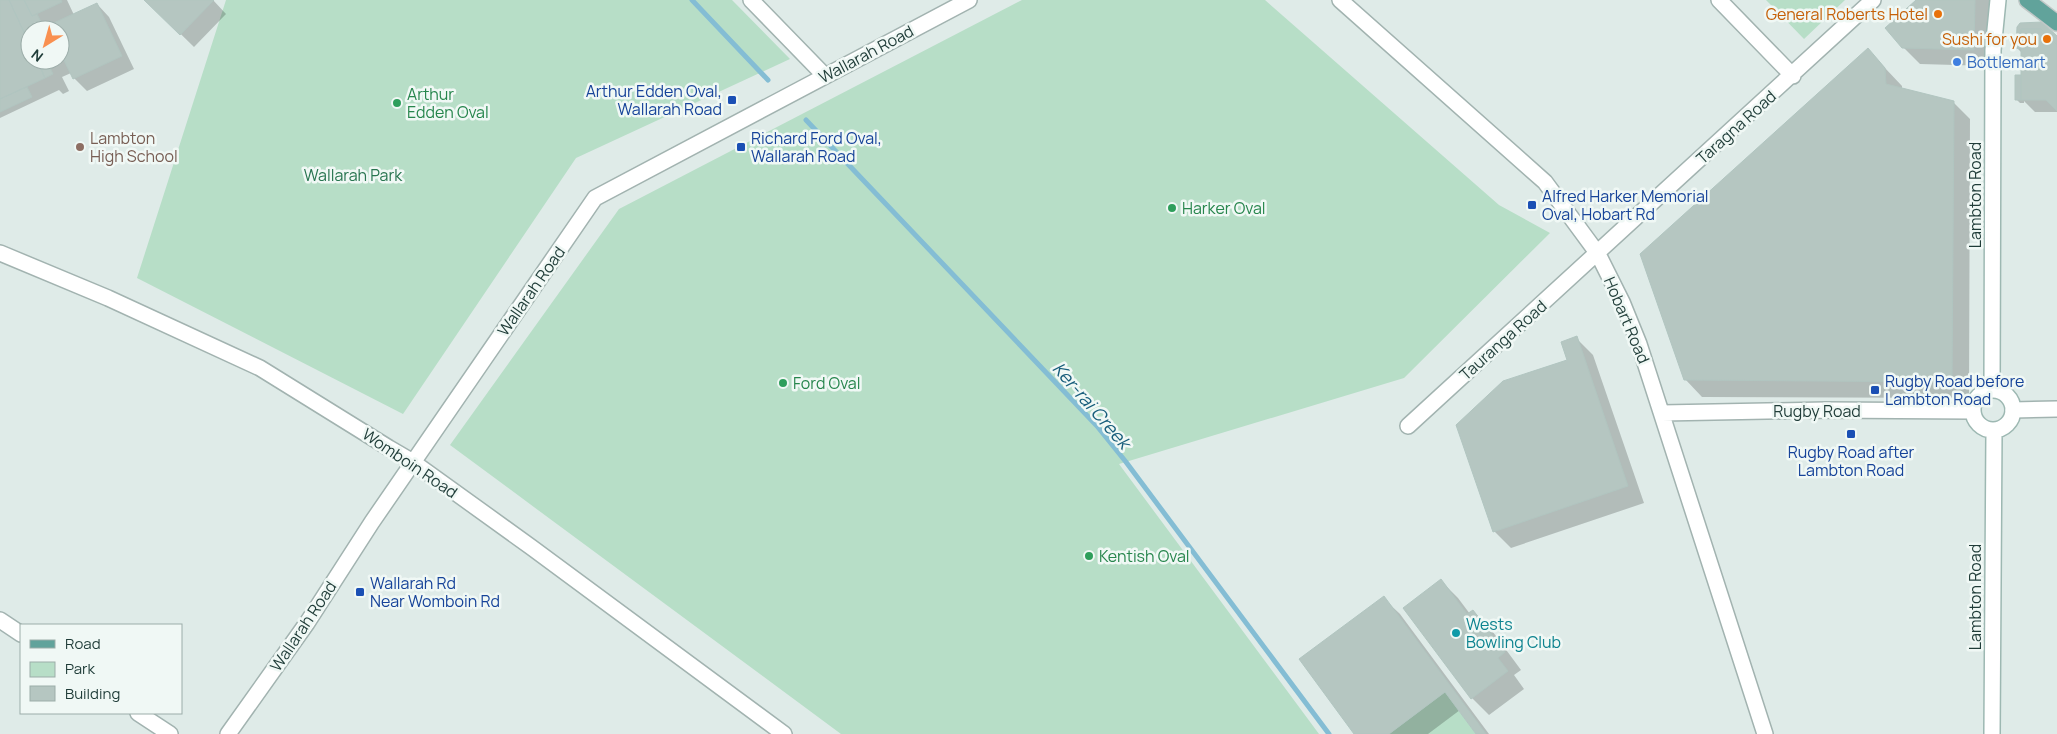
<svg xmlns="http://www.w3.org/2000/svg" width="2057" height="734" font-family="Manrope,sans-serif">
<rect width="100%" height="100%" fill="#dfebe8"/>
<path fill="#b7dec7" d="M226,0h506l58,59 -214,99 -173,256 -266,-136z
M1022,0h243l234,205 51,28 -146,145 -285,86 200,270h-478l-391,-289 169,-236z
M1766,0h79l-41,39z
M1445,692l31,42h-87z"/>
<path fill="#0003" fill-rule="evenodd" d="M0,0h67l7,15 23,-11 12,13 25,52 -47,22 -13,-13 -3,-5 -9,4 7,14 -6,3 -4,-4 -59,28zM30,30h30v30h-30z
M146,0h67l13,14 -32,33z
M1918,0h74l-2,66 -70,-2 -17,-17z
M2057,38v74h-22l-11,-11v2h-4l-4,-4 6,-23 -1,-24 -4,-4z
M1868,50l34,36v3l51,13 17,17 -1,279 -267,-1 -17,-18z
M1576,338l17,17 51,148 -133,45 -17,-17 74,-171z
M1441,581l17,17 12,16 3,-3 17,17 31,42 -7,5 10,14 -35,26 -17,-17z
M1383,598l17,16 89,120h-12l-17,-24 -32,24h-72z"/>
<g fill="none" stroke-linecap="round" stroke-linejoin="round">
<path stroke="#84bdd4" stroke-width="5" d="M692,0l76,80
M806,120l291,306 29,36 203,272"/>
</g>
<path fill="#b5c6c1" stroke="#b1c5c0" d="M0,0h9l21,45v15h7l8,18 -45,21z
M9,0h15l8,16 5,-2 8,16h-15v15z
M24,0h37l1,2 -30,14z
M144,0h70l-34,35z
M1916,0h59l-1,50 -72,-2 -17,-20z
M97,3l25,53 -49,23 -13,-27v-22h-10l-3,-4z
M2042,22l15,14v9l-16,-16h-20v20l-5,-1 1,-21 3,-4z
M2021,29h20l16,16v66l-11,-11h-25z
M1868,48l17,20 1,16 68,17 -2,281 -268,-2 -44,-126z
M37,60h9l7,14 -8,4z
M2015,75h6v25h-6z
M27,87l5,10 -32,15v-13z
M1577,336l51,150 -135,46 -37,-107 47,-44 64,-21 -6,-18z
M1441,579l26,35 6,-4 32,42 -7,6 10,13 -37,28 -68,-91z
M1384,596l102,138h-10l-31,-42 -56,42h-35l-55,-75z"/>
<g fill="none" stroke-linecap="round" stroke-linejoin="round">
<g stroke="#a2b3b0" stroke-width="18">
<path id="street" d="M751,0l74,76
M1340,0l205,182 53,72 24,48 17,42 126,390
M1719,0l74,76
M0,253l108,45 152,70 129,80 24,14 118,85 253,187
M2013,410l44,-1
M1662,413l164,-3 146,1
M1408,426l465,-426
M0,620l21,14
M138,713l32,21
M228,734l79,-111 65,-101 223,-324 374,-198"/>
</g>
<g stroke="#9db8b2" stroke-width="18">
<path id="secondary" d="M1973 410a20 20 0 1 1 40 0a20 20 0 1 1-40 0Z
M1992,390l1,-340 5,-50
M1992,734l2,-303"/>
</g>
<g stroke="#c0c8c7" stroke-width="18">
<path id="primary" d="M2027,0l30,23"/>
</g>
<use href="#street" stroke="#fff" stroke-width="15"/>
<use href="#secondary" stroke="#fff" stroke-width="15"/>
<use href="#primary" stroke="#61a39b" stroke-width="15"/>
</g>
<g fill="#e8710a" stroke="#f0f8f5" stroke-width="2">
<circle cx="1938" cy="14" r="5"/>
<circle cx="2047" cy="39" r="5"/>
</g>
<circle fill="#3f7fe0" stroke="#f0f8f5" stroke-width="2" cx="1957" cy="62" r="5"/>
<g fill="#1a4fb4" stroke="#f0f8f5" stroke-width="2">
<rect x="727" y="95" width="10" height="10" rx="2.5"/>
<rect x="736" y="142" width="10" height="10" rx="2.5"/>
<rect x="1527" y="200" width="10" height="10" rx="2.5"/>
<rect x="1870" y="385" width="10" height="10" rx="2.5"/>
<rect x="1846" y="429" width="10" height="10" rx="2.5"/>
<rect x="355" y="587" width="10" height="10" rx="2.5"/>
</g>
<g fill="#2e9e5b" stroke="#f0f8f5" stroke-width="2">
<circle cx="397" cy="103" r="5"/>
<circle cx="1172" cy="208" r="5"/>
<circle cx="783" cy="383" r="5"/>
<circle cx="1089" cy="556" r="5"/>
</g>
<circle fill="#8d6e63" stroke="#f0f8f5" stroke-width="2" cx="80" cy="147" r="5"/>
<circle fill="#0f9aa8" stroke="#f0f8f5" stroke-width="2" cx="1456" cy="633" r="5"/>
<g text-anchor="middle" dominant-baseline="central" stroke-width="5" stroke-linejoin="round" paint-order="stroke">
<g font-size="16" fill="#c56008" stroke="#f0f8f5" text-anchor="end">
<text x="1928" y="14">General Roberts Hotel</text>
<text x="2037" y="39">Sushi for you</text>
</g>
<g font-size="16" fill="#1f3c38" stroke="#f0f8f5">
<text transform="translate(866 54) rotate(-28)">Wallarah Road</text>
<text transform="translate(1736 127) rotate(-42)">Taragna Road</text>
<text transform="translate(1975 195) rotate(-90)">Lambton Road</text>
<text transform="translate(531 291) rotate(-55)">Wallarah Road</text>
<text transform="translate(1627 320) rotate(67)">Hobart Road</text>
<text transform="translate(1503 340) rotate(-42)">Tauranga Road</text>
<text x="1817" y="411">Rugby Road</text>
<text transform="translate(410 463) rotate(34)">Womboin Road</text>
<text transform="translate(1975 597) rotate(-90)">Lambton Road</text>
<text transform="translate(303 626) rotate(-56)">Wallarah Road</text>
</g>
<g font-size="16" fill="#366cbe" stroke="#f0f8f5" text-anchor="start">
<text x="1967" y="62">Bottlemart</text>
</g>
<g font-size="16" fill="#164399" stroke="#f0f8f5" text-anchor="start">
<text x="722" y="91" text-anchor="end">Arthur Edden Oval,<tspan x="722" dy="18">Wallarah Road</tspan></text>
<text x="751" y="138">Richard Ford Oval,<tspan x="751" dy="18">Wallarah Road</tspan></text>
<text x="1542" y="196">Alfred Harker Memorial<tspan x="1542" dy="18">Oval, Hobart Rd</tspan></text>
<text x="1885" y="381">Rugby Road before<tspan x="1885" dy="18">Lambton Road</tspan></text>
<text x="1851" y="452" text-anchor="middle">Rugby Road after<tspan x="1851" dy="18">Lambton Road</tspan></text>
<text x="370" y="583">Wallarah Rd<tspan x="370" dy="18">Near Womboin Rd</tspan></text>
</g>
<g font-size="16" fill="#27864d" stroke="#f0f8f5" text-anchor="start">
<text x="407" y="94">Arthur<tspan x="407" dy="18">Edden Oval</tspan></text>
<text x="1182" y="208">Harker Oval</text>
<text x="793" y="383">Ford Oval</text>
<text x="1099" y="556">Kentish Oval</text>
</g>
<g font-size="16" fill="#785e54" stroke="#f0f8f5" text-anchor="start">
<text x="90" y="138">Lambton<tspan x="90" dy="18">High School</tspan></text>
</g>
<g font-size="16" fill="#287550" stroke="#f0f8f5">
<text x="353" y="175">Wallarah Park</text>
</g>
<g font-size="16" fill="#0d838f" stroke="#f0f8f5" text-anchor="start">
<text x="1466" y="624">Wests<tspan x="1466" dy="18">Bowling Club</tspan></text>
</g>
<g font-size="18" font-style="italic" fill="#175d7b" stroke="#f0f8f5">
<text transform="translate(1092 405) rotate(49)">Ker-rai Creek</text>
</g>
</g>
<rect x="20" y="624" width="162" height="90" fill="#f0f8f5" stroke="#9cada9"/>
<rect x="30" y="640" width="25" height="8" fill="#61a39b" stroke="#9cada9"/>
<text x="65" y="649" font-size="15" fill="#1f3c38">Road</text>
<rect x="30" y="662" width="25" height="15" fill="#b7dec7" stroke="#9cada9"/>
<text x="65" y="674" font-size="15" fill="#1f3c38">Park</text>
<rect x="30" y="686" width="25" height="15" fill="#b5c6c1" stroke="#9cada9"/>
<text x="65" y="699" font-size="15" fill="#1f3c38">Building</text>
<g transform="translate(45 45) rotate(217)"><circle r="24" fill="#f0f8f5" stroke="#9cada9"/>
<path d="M0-4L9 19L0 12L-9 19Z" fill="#f99050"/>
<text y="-8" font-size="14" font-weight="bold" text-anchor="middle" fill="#1f3c38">N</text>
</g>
</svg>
